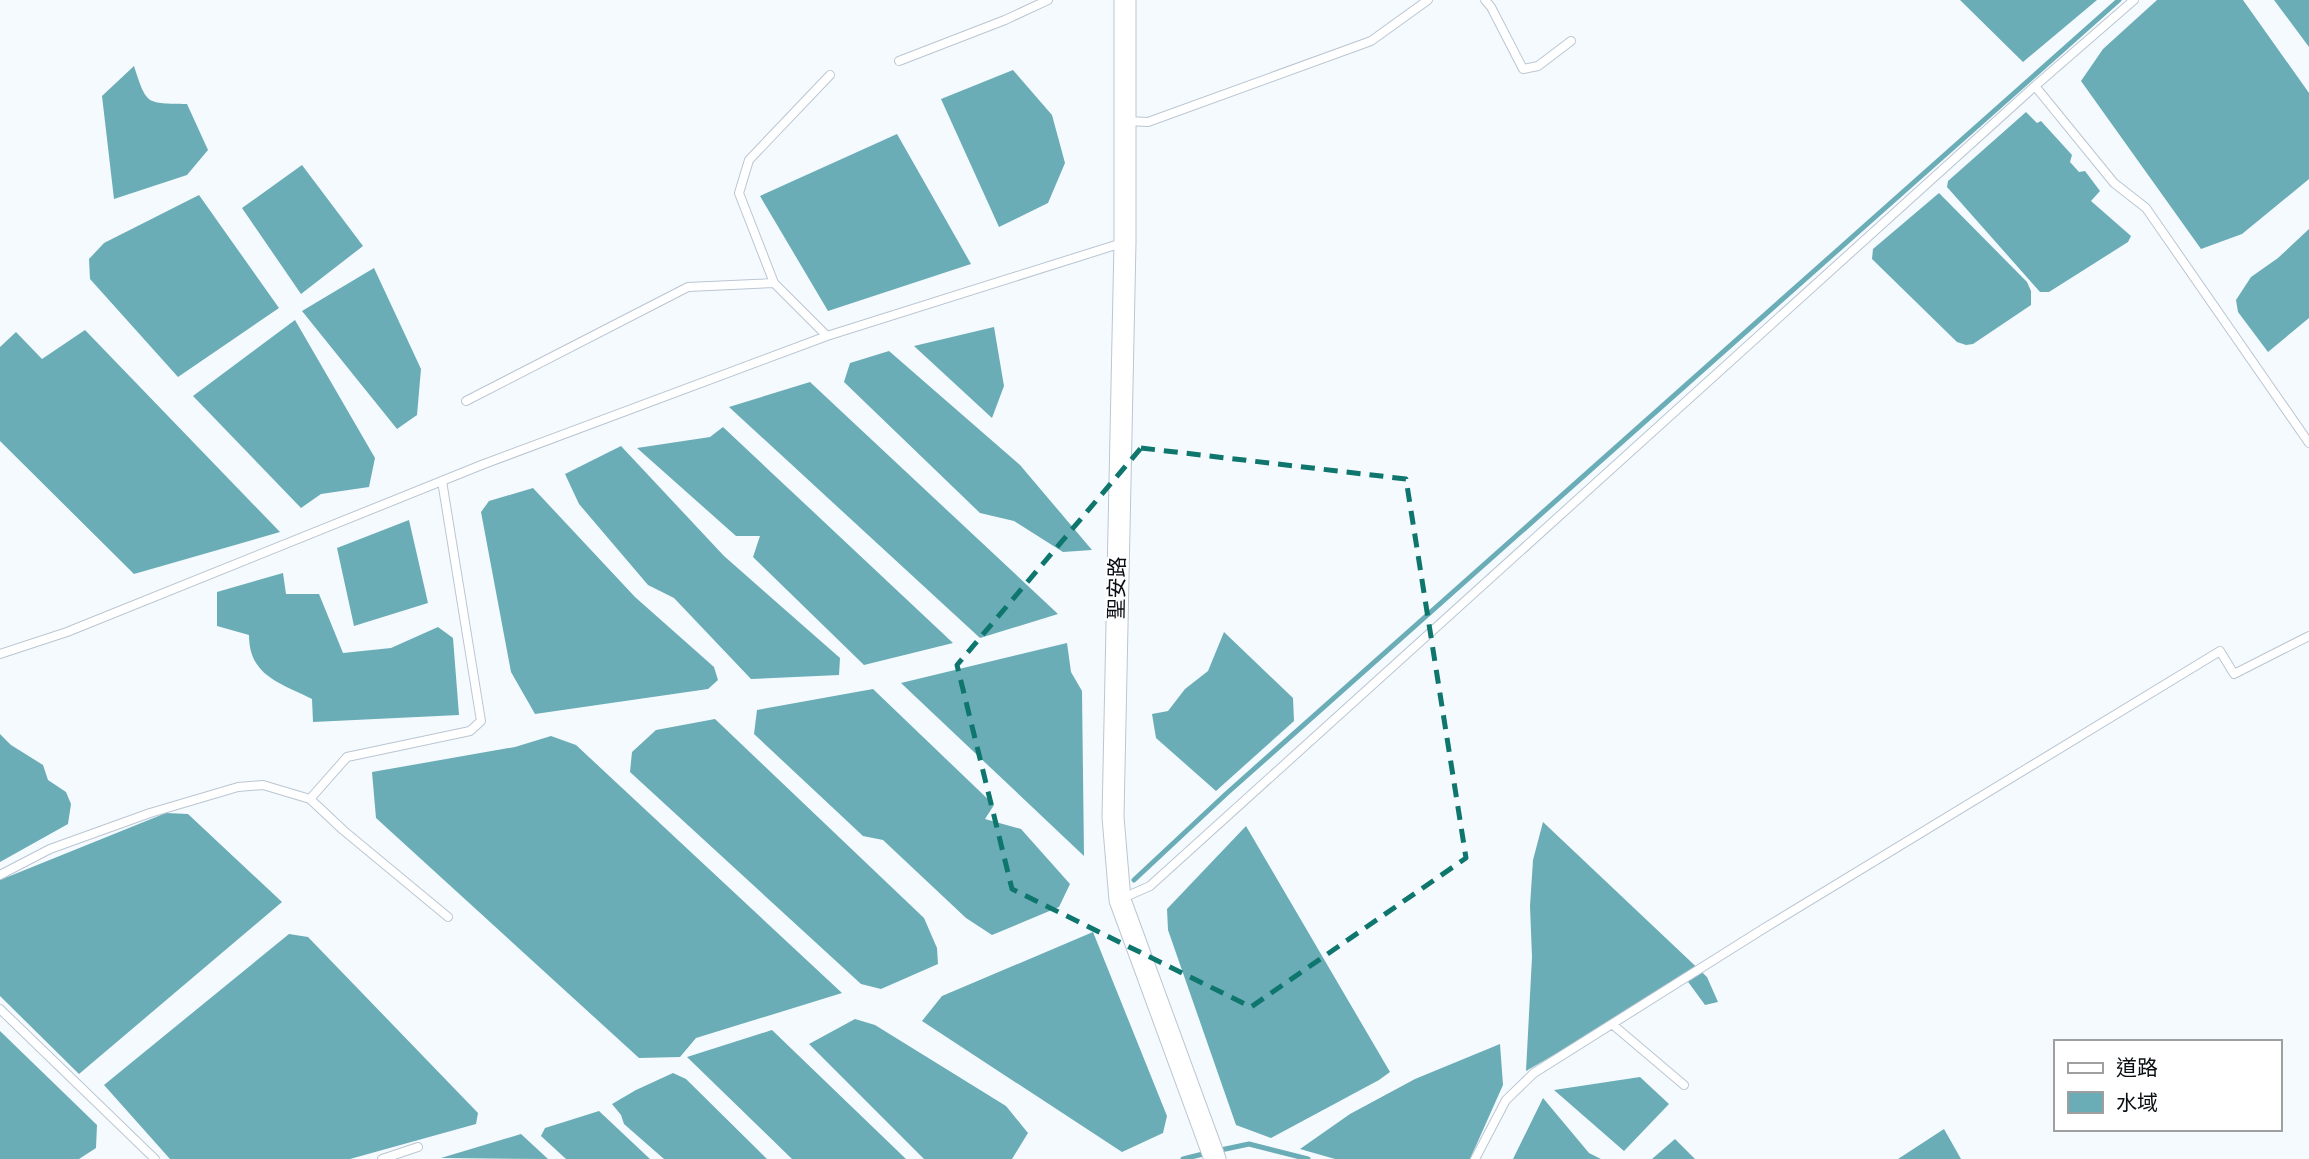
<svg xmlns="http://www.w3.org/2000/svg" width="2309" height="1159" font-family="Karla,'Noto Sans TC',sans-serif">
<rect width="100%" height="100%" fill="#f5faff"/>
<path fill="#6aadb6" d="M1960,0h137l-74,62z
M2157,0h86l66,93v86l-67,55 -41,15 -120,-168 22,-32z
M2274,0h35v47z
M134,66c13,40 12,37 53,38l21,46 -21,25 -73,24 -12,-103z
M1013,70l39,45 13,48 -17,40 -49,24 -58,-128z
M2026,112l11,11 4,-2 31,34 -2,7 9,10 6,-1 15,20 -9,10 40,35 -3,6 -79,50h-9l-93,-105 1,-6z
M897,134l74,130 -143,47 -68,-115z
M302,165l61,81 -62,48 -59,-86z
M1939,193l88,89 4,9v14l-58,39 -7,1 -9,-3 -85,-83 1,-10z
M199,195l80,113 -101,69 -88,-98 -1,-20 15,-16z
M2309,229v89l-41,34 -30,-40 -2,-12 15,-23 27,-19z
M374,268l47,101 -4,46 -20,14 -95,-118z
M295,320l80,138 -6,29 -48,7 -20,14 -108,-112z
M994,327l10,59 -12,32 -78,-72z
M85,330l195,202 -146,42 -134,-133v-94l16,-15 26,27z
M889,351l131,114 72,85 -29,2 -49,-31 -34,-8 -136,-131 6,-19z
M810,382l248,232 -78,24 -251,-231z
M723,427l230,216 -89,22 -111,-108 7,-21h-24l-99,-88 73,-11z
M621,446l103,110 116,102 -1,17 -88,4 -77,-81 -26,-13 -69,-81 -14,-30z
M533,488l102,109 79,70 4,13 -10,9 -173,25 -24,-42 -30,-160 8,-11z
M409,520l19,83 -74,23 -17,-78z
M283,573l3,21h33l24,59 48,-5 47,-21 15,11 6,77 -146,7 -1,-23c-32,-16 -63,-23 -63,-64l-32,-9v-34z
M1224,632l69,66 1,23 -78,70 -60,-53 -4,-24 16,-3 17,-22 23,-18z
M1067,643l4,29 11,19 2,165 -183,-173z
M873,689l121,116 -9,14 36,10 49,55 -11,23 -67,28 -26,-17 -83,-78 -20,-4 -109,-102 3,-24z
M715,719l209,199 13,30 1,16 -57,25 -20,-5 -231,-212 2,-20 24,-22z
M0,734l11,11 32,20 5,15 18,12 5,12 -3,20 -68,38z
M551,736l25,9 266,248 -146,45 -16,19 -41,1 -263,-240 -4,-46 143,-25z
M166,813l22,1 94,88 -203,172 -79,-78v-116z
M1543,822l164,155 11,25 -13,3 -19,-26 -160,92 6,-114 -2,-51 3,-46z
M1246,826l144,246 -11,8 -108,58 -35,-13 -68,-195 -1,-21z
M1093,932l74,184 -4,17 -41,19 -200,-131 20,-25z
M289,934l19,3 170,176 -2,11 -126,35h-180l-66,-74z
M855,1019l20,6 131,81 22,27 -16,26h-88l-115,-115z
M772,1030l134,129h-114l-105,-102z
M0,1031l97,94 -1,23 -17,11h-79z
M1500,1044l3,41 -33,74h-135l-35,-10 50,-35 65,-35z
M673,1073l13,6 81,80h-103l-40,-35 -3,-9 -9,-11 24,-14z
M1640,1077l29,27 -45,47 -70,-61z
M1543,1098l46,55 12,6h-88z
M599,1111l51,48h-84l-25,-23 4,-8z
M1944,1129l17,30h-63z
M521,1134l27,25 -107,-1z
M1675,1139l20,20h-43z"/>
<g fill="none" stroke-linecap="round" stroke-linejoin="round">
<path stroke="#6aadb6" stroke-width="5" d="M1134,880l92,-86 893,-794
M1216,1151l33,-7 59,15
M1183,1159l24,-6"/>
<g stroke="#bac6d2" stroke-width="10">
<path id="lane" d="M1485,0l6,7 32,62 15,-3 33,-25
M899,61l106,-41 43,-20
M2035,86l79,97 32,25 163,235
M1127,121l21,1 223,-81 57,-41
M827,336l-53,-53 -35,-90 10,-33 81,-85
M466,401l222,-114 86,-4
M0,654l67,-22 417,-168 343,-128 295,-93
M310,799l37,-42 123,-26 11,-10 -39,-240
M0,875l50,-26 100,-36 88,-26 25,-2 47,14 33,31 105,87
M1123,898l27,-12 885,-800 99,-86
M0,1009l155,150
M1612,1024l72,61
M382,1159l36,-12
M1475,1159l31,-59 28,-27 229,-144 457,-278 14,23 75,-38"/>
</g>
<g stroke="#bac6d2" stroke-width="23">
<path id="secondary" d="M1125,0v242l-12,575 7,83 95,259"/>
</g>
<use href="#lane" stroke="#fff" stroke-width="8"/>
<use href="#secondary" stroke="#fff" stroke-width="21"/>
</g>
<path fill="none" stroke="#0f766e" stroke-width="5" stroke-dasharray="14 9" stroke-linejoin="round" d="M1141,448l265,31 60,379 -215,149 -239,-118 -55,-224z"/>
<g text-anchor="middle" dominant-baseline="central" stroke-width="5" stroke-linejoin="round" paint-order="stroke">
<g font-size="21" fill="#0a0f13" stroke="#fff">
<text transform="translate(1117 588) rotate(-89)">聖安路</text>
</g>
</g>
<rect x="2054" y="1040" width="228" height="91" fill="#ffffff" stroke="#9d9fa1" stroke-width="2"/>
<rect x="2068" y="1063" width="35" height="10" fill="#ffffff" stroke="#9d9fa1" stroke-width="2"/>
<text x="2116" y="1075" font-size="21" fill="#0a0f13">道路</text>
<rect x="2068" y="1092" width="35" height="21" fill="#6aadb6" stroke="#9d9fa1" stroke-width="2"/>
<text x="2116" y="1110" font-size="21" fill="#0a0f13">水域</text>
</svg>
